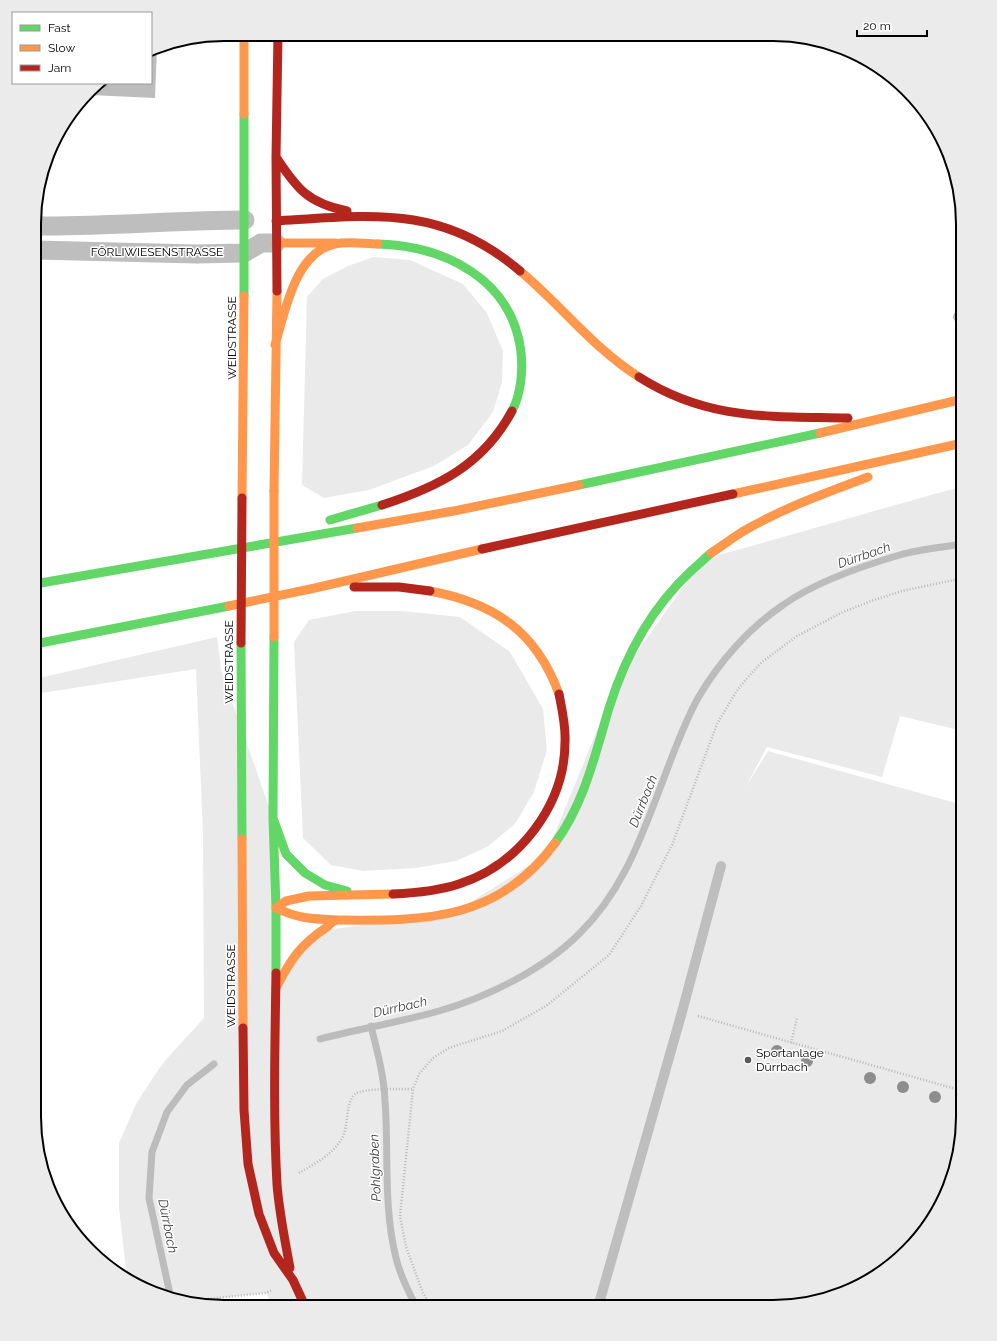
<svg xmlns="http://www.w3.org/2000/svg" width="997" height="1341" font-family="Raleway,sans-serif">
<rect width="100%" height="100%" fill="#fff"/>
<path fill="#eaeaea" d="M374,257l36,3 53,24 24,29 16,38 -1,31 -9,30 -25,33 -34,21 -65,24 -45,8 -22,-13 5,-188 16,-18 25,-13z
M963,486v245l-63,-15 -18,61 -115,-30 -22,41 23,-37 195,54v325l-10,48 -22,45 -33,37 -41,27 -84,20 -500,-1 -7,-13 -48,5v7h-19l-72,-27 -8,-70v-65l18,-41 26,-39 41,-45 -1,-184 -7,-165 -161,25v-15l182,-42 4,33 52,148 3,169 43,-56 134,-18 93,-58 72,-176 85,-120c87,-23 173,-49 260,-73z
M355,611h47l58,6 50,35 33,57 4,41 -13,42 -19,32 -28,23 -31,14 -40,7 -53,3 -32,-6 -28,-27 -9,-196 15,-22z"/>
<path fill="#bcbcbc" d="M157,47l-2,51 -65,-3 1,-4 6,-8h54v-32z"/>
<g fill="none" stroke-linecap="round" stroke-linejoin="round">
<path stroke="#bcbcbc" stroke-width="7" d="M371,1026c6,25 13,49 14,75 4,53 -2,105 11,157 4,17 12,33 20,48
M320,1039c39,-10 79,-17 119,-28 48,-14 104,-41 140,-77 42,-41 60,-91 80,-143 12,-31 23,-64 39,-93 21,-36 51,-70 85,-93 32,-23 82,-40 120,-51 19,-5 40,-7 60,-10
M170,1294l-21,-96 3,-46 15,-40 20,-27 27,-21"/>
<path stroke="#b8b8b8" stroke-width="2.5" stroke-dasharray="1 2" stroke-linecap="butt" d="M698,1016l265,75
M791,1043l6,-25
M960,1090l3,-8
M299,1173c15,-9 34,-18 43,-35 7,-12 3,-35 13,-44 7,-6 46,-5 58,-5
M187,1301l79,-8 6,-3
M218,1305v-7
M431,1306l-8,-13 -17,-46 -6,-31 13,-127 6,-15 14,-16 16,-10 53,-17 44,-25 63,-51 32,-49 31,-61 45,-121 19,-32 12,-15 14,-15 35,-26 46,-24 28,-11 31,-10 61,-13"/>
<path stroke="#bebebe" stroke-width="10" d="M958,317l5,-9
M598,1307l84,-295 39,-146"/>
<path stroke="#bebebe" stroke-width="19" d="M36,226c70,1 139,-6 209,-6
M36,250l160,4 48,-1 17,-10h15"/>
<path stroke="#63d668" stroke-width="9" d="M244,114v182
M378,244c67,2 134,35 143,108 2,19 0,42 -9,59
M579,485l241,-52
M330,520l52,-15
M35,584l322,-56
M274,637l-1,181 3,90v65
M241,643l1,196
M35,644l194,-38
M273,818l13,36 19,19 20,12 22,6
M555,843c29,-39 40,-88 54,-135 16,-51 42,-100 82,-137 7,-6 13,-12 20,-18"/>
<path stroke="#ff974d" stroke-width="9" d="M244,34v80
M276,243h59
M520,271c41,34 74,78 119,106
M275,345c10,-33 20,-93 60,-101 14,-3 29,0 43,0
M820,433l143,-34
M274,491l3,-200
M733,494l230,-51
M242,498l2,-202
M357,528l102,-18 120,-25
M711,553c11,-7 20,-14 31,-21 39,-23 83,-39 126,-55
M430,591c64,12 106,40 129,103
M229,606l86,-18 167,-39
M242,839l1,189
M338,920c-25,-1 -39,-1 -62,-12l10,-7 23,-5 84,-2
M276,988c15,-29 24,-43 51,-61 4,-4 7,-7 13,-7 87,1 159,0 215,-77"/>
<path stroke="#b3261e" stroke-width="9" d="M276,157c21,32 32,46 71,54
M276,221c95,-6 166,-17 244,50
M277,291l-1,-134 2,-123
M639,377c69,44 131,39 209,41
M382,505c56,-18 101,-40 130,-94
M482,549l251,-55
M354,587h45l31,4
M393,894c22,-1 45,-3 66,-10 60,-19 106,-79 106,-142 1,-16 -3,-32 -6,-48
M276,973c-1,70 -3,141 1,211 2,28 8,56 13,84
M243,1028l1,82 4,54 11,50 15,39 19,27 12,26"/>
<path stroke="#ff974d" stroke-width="9" d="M274,491v146"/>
<path stroke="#b3261e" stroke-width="9" d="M241,643l1,-145"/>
</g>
<g fill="#8d8d8d">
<circle cx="777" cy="1051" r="6"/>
<circle cx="807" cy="1061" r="6"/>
<circle cx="870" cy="1078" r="6"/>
<circle cx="903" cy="1087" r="6"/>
<circle cx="935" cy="1097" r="6"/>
</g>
<circle fill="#595959" stroke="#fff" stroke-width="1.5" cx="748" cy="1060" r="4"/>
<g text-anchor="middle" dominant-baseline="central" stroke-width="3" stroke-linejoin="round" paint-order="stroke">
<g font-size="12" fill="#000" stroke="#fff">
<text x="157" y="252">FÖRLIWIESENSTRASSE</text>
<text transform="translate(232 338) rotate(-90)">WEIDSTRASSE</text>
<text transform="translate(229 662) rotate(-90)">WEIDSTRASSE</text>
<text transform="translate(231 986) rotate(-90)">WEIDSTRASSE</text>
</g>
<g font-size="12" fill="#000" stroke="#fff" text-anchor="start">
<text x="756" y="1053">Sportanlage<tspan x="756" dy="14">Dürrbach</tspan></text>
</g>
<g font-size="13" font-style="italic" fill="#404040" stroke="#fff">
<text transform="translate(864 555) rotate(-19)">Dürrbach</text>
<text transform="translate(643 801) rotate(-68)">Dürrbach</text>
<text transform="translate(400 1007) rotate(-13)">Dürrbach</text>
<text transform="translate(375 1168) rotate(-92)">Pohlgraben</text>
<text transform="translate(168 1226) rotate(79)">Dürrbach</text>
</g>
</g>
<path d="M0 0H997V1341H0ZM224 41H773A183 183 0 0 1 956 224V1117A183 183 0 0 1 773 1300H224A183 183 0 0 1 41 1117V224A183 183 0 0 1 224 41Z" fill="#ebebeb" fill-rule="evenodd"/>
<path fill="none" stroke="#000" stroke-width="2" d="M224 41H773A183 183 0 0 1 956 224V1117A183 183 0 0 1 773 1300H224A183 183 0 0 1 41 1117V224A183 183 0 0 1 224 41Z"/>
<rect x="12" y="12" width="140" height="72" fill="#ffffff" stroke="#999999"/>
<rect x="20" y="25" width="20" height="6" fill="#63d668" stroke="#999999"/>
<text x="48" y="32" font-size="12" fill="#000000">Fast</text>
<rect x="20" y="45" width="20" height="6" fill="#ff974d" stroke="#999999"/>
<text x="48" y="52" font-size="12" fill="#000000">Slow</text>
<rect x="20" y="65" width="20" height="6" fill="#b3261e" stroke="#999999"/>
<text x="48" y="72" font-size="12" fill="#000000">Jam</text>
<path d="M857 30v6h70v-6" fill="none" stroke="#000000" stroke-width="2"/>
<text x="863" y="30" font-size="12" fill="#000000" stroke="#ffffff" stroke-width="3" paint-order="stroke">20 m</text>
</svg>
